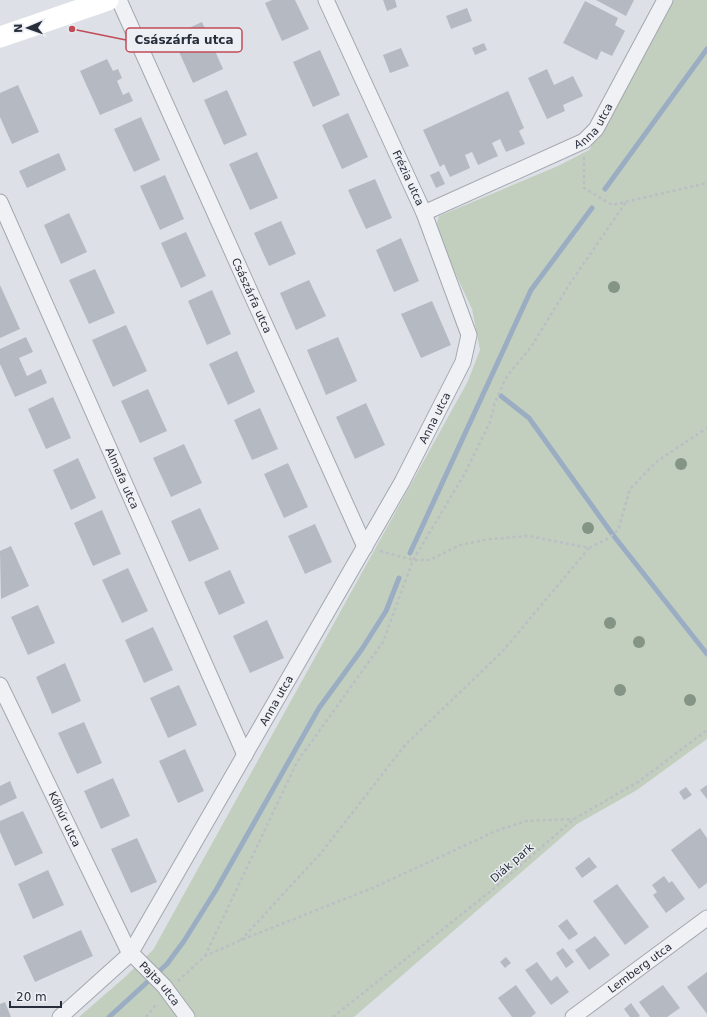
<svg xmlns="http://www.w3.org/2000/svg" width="707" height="1017" font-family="'DejaVu Sans',sans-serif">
<rect width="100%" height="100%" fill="#dde0e6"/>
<path fill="#c2cfbf" d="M674,0h33v739l-70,51 -60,34 -223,193h-275l46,-40 28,-27 315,-569 12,-31 -8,-41 -37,-79 4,-14 119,-50 31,-16 10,-16z"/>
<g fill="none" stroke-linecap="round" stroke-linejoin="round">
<path stroke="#9badc3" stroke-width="5" d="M605,189l102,-140
M501,396l28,22 84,117 94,119
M410,553l121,-263 61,-82
M109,1017l58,-53 17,-23 32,-51 103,-182 43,-59 24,-38 13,-33"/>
</g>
<path fill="#b5b9c2" d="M272,0h23l14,29 -27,12 -17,-38z
M383,0h12l2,7 -10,4z
M596,0h38l-8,16z
M585,1l33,17 -3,7 10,6 -13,25 -11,-5 -4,9 -34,-17z
M467,8l5,13 -21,8 -5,-13z
M202,22l21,47 -30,14 -21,-47z
M484,43l3,7 -12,5 -3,-7z
M401,48l8,18 -19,7 -7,-18z
M320,50l20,45 -27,12 -20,-45z
M107,59l6,12 5,-2 4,9 -5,3 6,14 6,-3 4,9 -33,14 -20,-44z
M547,69l7,16 19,-9 10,20 -20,9 2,6 -18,8 -19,-41z
M18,85l21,47 -27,12 -12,-27v-24z
M227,90l20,45 -23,10 -20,-45z
M508,91l16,37 -5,3 6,13 -19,8 -6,-13 -8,4 6,13 -20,9 -6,-13 -7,3 5,13 -20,9 -6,-13 -4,3 -17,-37z
M348,113l20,44 -26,12 -20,-44z
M141,117l19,43 -26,12 -20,-43z
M257,152l21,46 -28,12 -21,-46z
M59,153l7,17 -39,18 -8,-17z
M439,171l6,13 -9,4 -6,-13z
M165,175l19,44 -24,11 -20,-44z
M375,179l17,39 -26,11 -18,-39z
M69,213l18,39 -26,12 -17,-39z
M281,221l15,33 -27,12 -15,-33z
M186,232l20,44 -25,12 -20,-45z
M401,238l18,43 -25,11 -18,-42z
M95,269l20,44 -26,11 -20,-44z
M309,280l17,36 -30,14 -16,-37z
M0,285l20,44 -20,9z
M212,290l19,44 -24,11 -19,-44z
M432,301l19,44 -30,13 -20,-44z
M126,325l21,46 -34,16 -21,-47z
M26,337l7,15 -14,6 8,18 14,-7 6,14 -32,14 -15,-33v-15z
M338,337l19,44 -31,14 -19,-45z
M237,351l18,41 -27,13 -19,-41z
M148,389l19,42 -27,12 -19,-42z
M53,397l18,41 -25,11 -18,-40z
M366,403l19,42 -30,14 -19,-42z
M260,408l18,41 -26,11 -18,-40z
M184,444l18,39 -31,14 -18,-39z
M78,458l18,40 -25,12 -18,-40z
M288,463l20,44 -24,11 -20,-44z
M200,508l19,41 -30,13 -18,-41z
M102,510l19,44 -28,12 -19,-43z
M315,524l17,38 -27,12 -17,-38z
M11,546l18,40 -28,13 -1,-48z
M128,568l20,43 -26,12 -20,-43z
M230,570l15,33 -26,12 -15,-33z
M38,605l17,38 -27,12 -17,-38z
M267,620l17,38 -34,15 -17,-37z
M153,627l20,43 -29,13 -19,-43z
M65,663l16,38 -29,13 -16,-37z
M179,685l18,40 -29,13 -18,-40z
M84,722l18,41 -25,11 -19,-41z
M185,749l19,42 -26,12 -19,-42z
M113,778l17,38 -29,13 -17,-38z
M10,781l7,17 -17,8v-20z
M707,785v14l-7,-9z
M686,787l6,8 -8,5 -5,-8z
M23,811l20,42 -28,13 -15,-34v-11z
M700,828l7,10v45l-8,6 -28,-39z
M137,838l20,44 -26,11 -20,-44z
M589,857l8,10 -15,11 -7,-10z
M48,870l16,35 -31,14 -15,-35z
M664,876l5,7 3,-2 13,18 -19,14 -13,-18 4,-3 -5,-7z
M617,884l32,43 -24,18 -32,-44z
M567,919l11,15 -9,6 -11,-14z
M81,930l12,26 -58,26 -12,-26z
M595,936l15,19 -21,15 -14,-20z
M563,948l11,14 -8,6 -10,-15z
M506,957l5,6 -6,5 -5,-6z
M537,962l14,19 6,-5 12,16 -18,13 -26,-35z
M707,972v42l-20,-27z
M516,985l20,28 -5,4h-19l-14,-19z
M663,985l17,23 -13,9h-17l-11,-15z
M5,1002l6,15h-11v-13z
M631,1003l9,13 -2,1h-8l-6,-8z"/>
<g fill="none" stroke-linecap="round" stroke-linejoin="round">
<g stroke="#a3a7af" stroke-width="17">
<g id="street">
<path id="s1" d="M119,0l246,547"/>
<path id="s2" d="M0,202l245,553"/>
<path id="s3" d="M424,213l160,-72 12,-12 69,-129"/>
<path id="s4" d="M0,685l130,269 5,3 29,29 23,31"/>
<path id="s5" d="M60,1017l70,-63 272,-472 61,-120 6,-27 -45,-122 -98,-213"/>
<path id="s6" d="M573,1017l134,-99"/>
</g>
</g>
<path stroke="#bbbec4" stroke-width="2.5" stroke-dasharray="3 3" stroke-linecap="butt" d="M584,157v31l28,17 95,-22
M380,551l33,9h17l30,-15 30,-6 39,-3 60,12 20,-10 9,-8 12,-41 26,-27 51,-34
M241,940l80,-87 84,-108 97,-93 87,-104
M205,956l92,-194 86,-120 30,-82 51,-85 26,-53 5,-20 12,-26 24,-29 38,-62 57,-83
M178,981l27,-25 36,-16 134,-53 121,-56 30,-10 48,-2
M146,1017l11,-14
M333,1017l159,-127 82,-71 64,-37 69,-52"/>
<use href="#street" stroke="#eff1f4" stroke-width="15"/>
<path stroke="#fff" stroke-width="21" d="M0,37l108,-37"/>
</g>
<g fill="#849485">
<circle cx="614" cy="287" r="6"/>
<circle cx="681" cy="464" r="6"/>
<circle cx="588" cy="528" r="6"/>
<circle cx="610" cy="623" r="6"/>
<circle cx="639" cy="642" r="6"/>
<circle cx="620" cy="690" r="6"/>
<circle cx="690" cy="700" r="6"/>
</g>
<g text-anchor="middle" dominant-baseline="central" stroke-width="3" stroke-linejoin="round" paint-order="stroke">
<g font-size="11" fill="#282e3b" stroke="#eceff4">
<text stroke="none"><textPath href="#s3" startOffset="193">Anna utca</textPath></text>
<text transform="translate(408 178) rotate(65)">Frézia utca</text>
<text stroke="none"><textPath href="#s1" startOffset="324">Császárfa utca</textPath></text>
<text stroke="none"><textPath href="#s5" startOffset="711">Anna utca</textPath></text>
<text stroke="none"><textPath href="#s2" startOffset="302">Almafa utca</textPath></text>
<text stroke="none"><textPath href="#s5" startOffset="387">Anna utca</textPath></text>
<text stroke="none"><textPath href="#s4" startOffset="149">Kőhúr utca</textPath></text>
<text transform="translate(512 863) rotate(-41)">Diák park</text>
<text stroke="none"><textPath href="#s6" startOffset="83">Lemberg utca</textPath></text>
<text stroke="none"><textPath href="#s4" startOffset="341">Pajta utca</textPath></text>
</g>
</g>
<path fill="none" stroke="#c24b58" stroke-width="1.5" d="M72 29L126 40"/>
<circle fill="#c24b58" stroke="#eceff4" stroke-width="1.5" cx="72" cy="29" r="4"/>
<rect fill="#eceff4" stroke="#c24b58" stroke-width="1.5" x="126" y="28" width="116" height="24" rx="4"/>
<g font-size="12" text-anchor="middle" font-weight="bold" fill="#282e3b">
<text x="184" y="44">Császárfa utca</text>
</g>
<g transform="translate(28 28) rotate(268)" stroke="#eceff4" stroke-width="3" paint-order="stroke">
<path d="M0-3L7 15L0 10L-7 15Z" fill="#282e3b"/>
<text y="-6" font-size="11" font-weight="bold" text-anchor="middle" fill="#282e3b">N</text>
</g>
<path d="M10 1001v6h51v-6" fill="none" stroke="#282e3b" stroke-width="2"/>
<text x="16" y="1001" font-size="12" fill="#282e3b" stroke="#eceff4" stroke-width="3" paint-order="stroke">20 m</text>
</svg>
